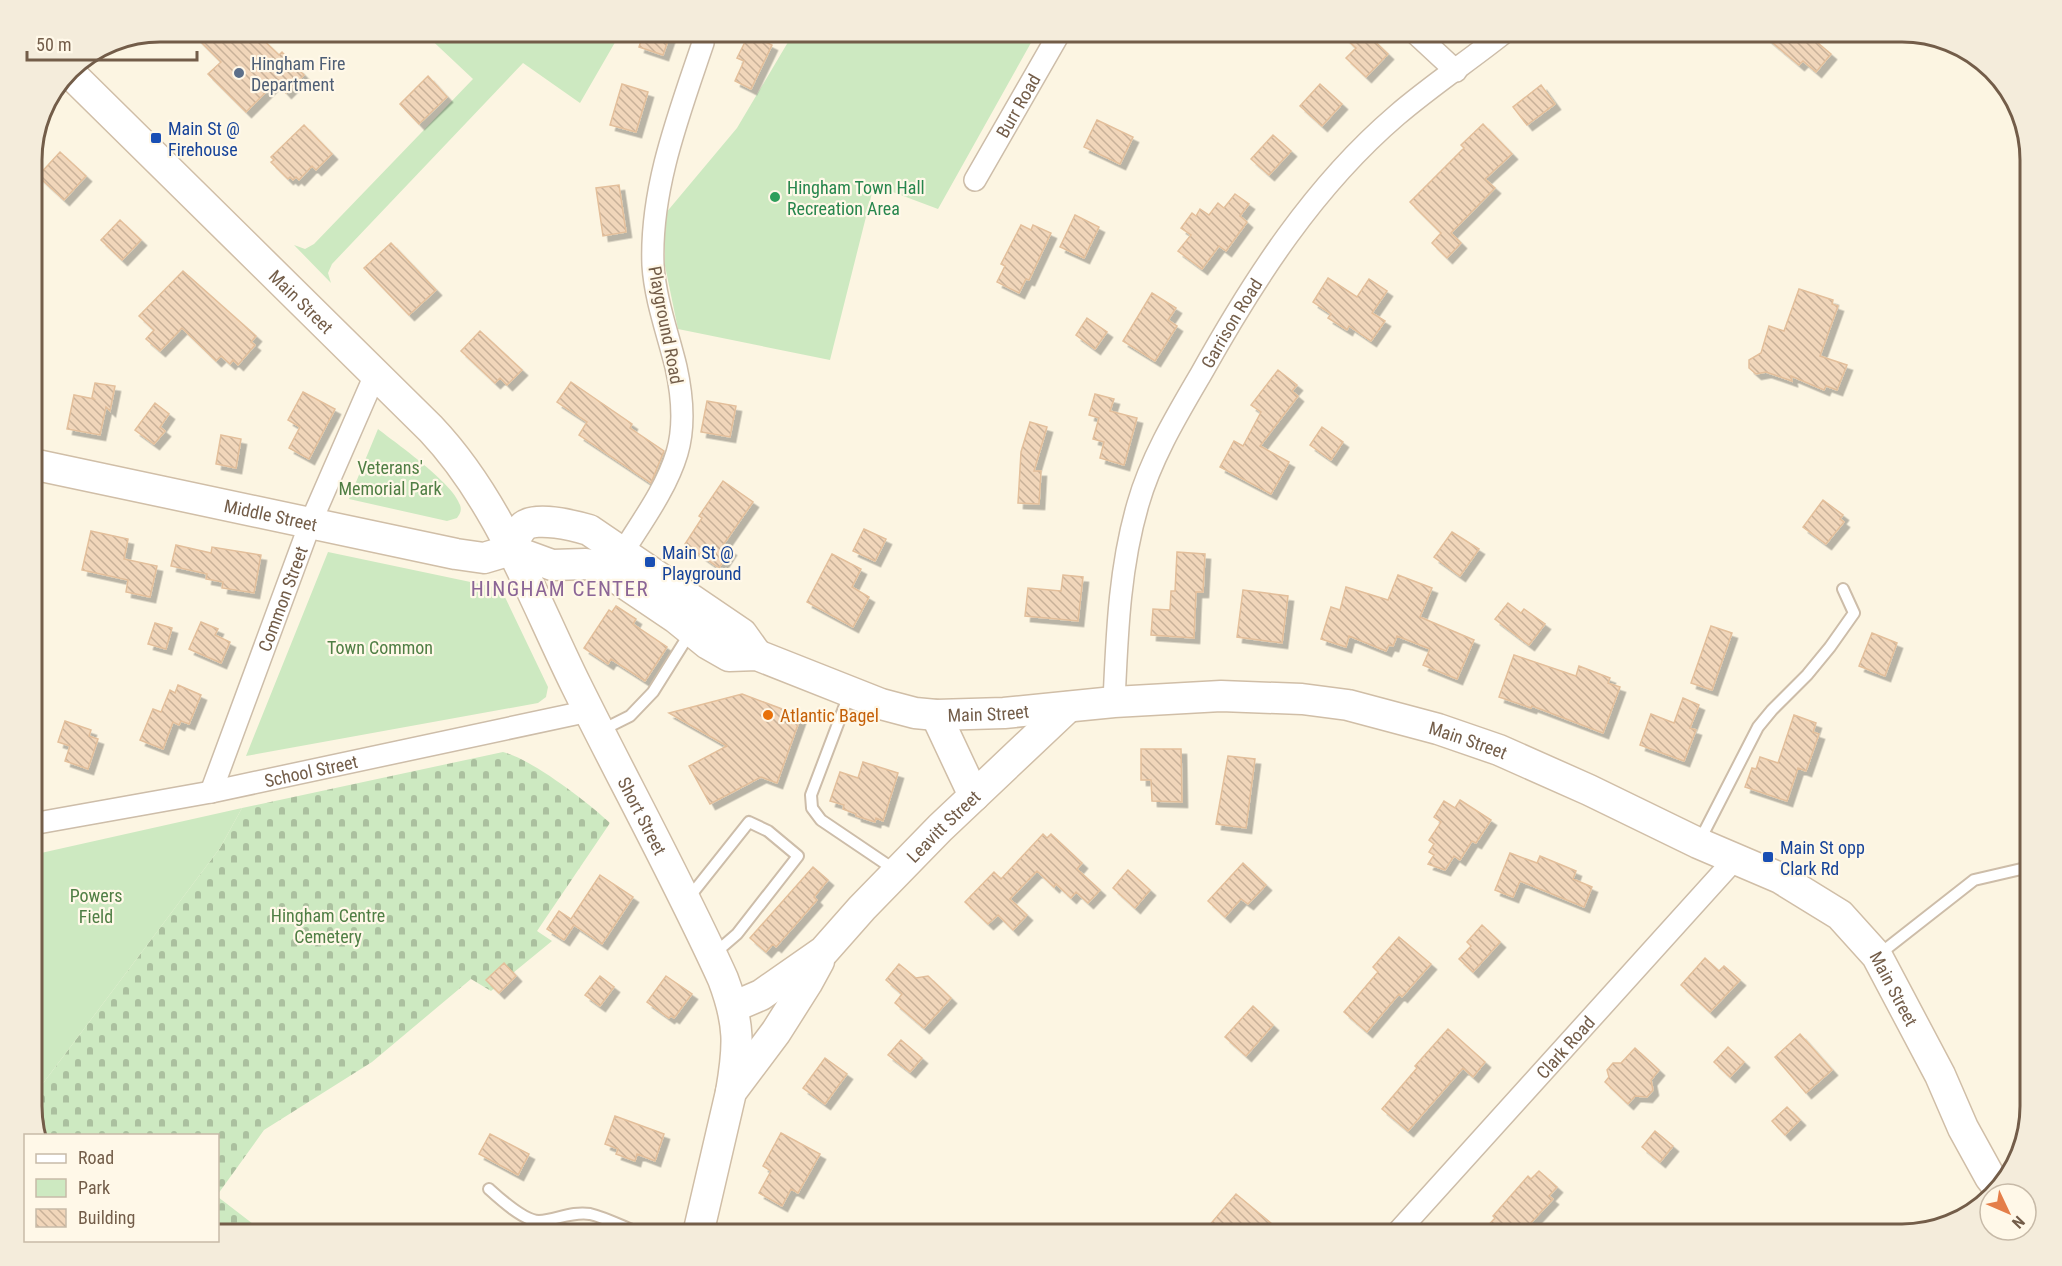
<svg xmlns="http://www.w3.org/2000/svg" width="2062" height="1266" font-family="'Roboto Condensed',sans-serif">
<defs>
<pattern id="cemetery-stones" width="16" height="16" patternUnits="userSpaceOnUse" patternTransform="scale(1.5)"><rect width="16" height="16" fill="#cde9c1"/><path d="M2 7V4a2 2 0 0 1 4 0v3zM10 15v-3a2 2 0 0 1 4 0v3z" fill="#abc09f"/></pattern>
<pattern id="building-back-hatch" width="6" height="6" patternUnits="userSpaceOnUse" patternTransform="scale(1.5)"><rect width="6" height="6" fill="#f1d6ba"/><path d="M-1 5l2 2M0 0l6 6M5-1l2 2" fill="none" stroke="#c8b199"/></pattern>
<filter id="shadow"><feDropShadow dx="5.5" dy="5.5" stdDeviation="0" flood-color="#0004"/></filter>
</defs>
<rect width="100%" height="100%" fill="#fcf5e2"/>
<path fill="url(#cemetery-stones)" d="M503,752c27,6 86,51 107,71l-73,108 15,10 -61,50 -20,-12 -99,83 -108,68 -46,64v-58l-180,-1 -6,-21v-16l188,-250 22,-40z
M218,1197l48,37h-48z"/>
<path fill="#cde9c1" d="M423,32h198l-41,71 -57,-40 -191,201 -4,9 3,10 -37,-38 11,4 9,-5 159,-165z
M794,32h243l-99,177 -64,-24 -44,175 -152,-31 -13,-63v-52l72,-86z
M378,429c19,15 75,54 82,76 2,5 0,9 -3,13l-10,3 -98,-22z
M328,552l171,36 4,5 45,94 -2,10 -8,6 -292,53z
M242,808l-22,40 -188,250v-243z"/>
<path fill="url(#building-back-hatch)" stroke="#e3bf9b" stroke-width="1.5" filter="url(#shadow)" d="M191,32h64l24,23 3,-3 22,23 -18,18 -10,-11 -30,30 -38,-38 13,-12z
M644,32h27l-8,23 -24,-8z
M1339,32h26l23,22 -22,23 -20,-19 10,-10z
M1760,32h45l26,22 -15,18 -13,-11 -4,4z
M749,34l23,11 -21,44 -16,-8 9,-20 -7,-3z
M428,76l19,21 -28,27 -19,-20z
M622,84l26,8 -12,40 -26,-7z
M1320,84l22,20 -20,22 -22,-20z
M1541,85l14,19 -28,21 -14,-18z
M1097,120l36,17 -13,27 -36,-17z
M1483,124l29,30 -27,25 10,9 -44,45 10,10 -14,15 -15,-15 9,-10 -31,-31 54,-54 -3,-3z
M304,125l28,29 -16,16 -4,-4 -13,14 -3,-3 -3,3 -3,-3 -2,2 -17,-17 3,-2 -3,-3z
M1273,135l18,16 -22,24 -18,-16z
M60,152l26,24 -22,24 -26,-24z
M619,185l7,47 -23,4 -7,-48z
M1235,194l14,10 -9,12 7,6 -21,29 -7,-5 -17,23 -24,-18 13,-16 -10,-7 11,-15 4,3 4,-7 9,6 9,-12 6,5z
M1075,215l24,12 -15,31 -24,-11z
M120,220l21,20 -19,20 -21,-20z
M1021,225l10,5 2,-5 18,8 -22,47 -3,-1 -7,14 -22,-11 8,-16 -4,-2z
M391,243l45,47 -27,25 -45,-47z
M183,271l73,65 -5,6 4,3 -17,20 -5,-5 -3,4 -9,-8 -5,5 -34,-33 -22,23 -14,-12 8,-9 -15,-14z
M1328,278l29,19 12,-18 18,12 -15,22 13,8 -14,20 -22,-15 -2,4 -19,-12 3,-4 -18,-12z
M1799,289l34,11 -1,4 6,2 -18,50 27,9 -10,25 -11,-4 -2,4 -33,-14 1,5 -26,-9 -10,2 -7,-6v-8l12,-7 8,-27 15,5z
M1152,293l24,15 -8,12 9,6 -22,35 -32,-20z
M1087,318l20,14 -12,17 -19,-14z
M480,331l42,39 -15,15 -7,-7 -5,5 -34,-32z
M1278,370l19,15 -5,6 6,5 -38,50 29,16 -18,32 -51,-27 14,-26 9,5 18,-34 -10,-7z
M571,382l61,42 -2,4 34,23 -13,32 -72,-48 8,-13 -30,-20z
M95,383l20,3 -5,25 -4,-4 -6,28 -33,-6 7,-34 20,4 -2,-2z
M303,392l32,17 -26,50 -20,-11 11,-21 -12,-7z
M1095,394l19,5 -4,12 27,7 -13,47 -24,-7 4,-16 -11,-3 6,-21 -10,-3z
M707,401l29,5 -6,31 -29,-5z
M155,403l14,11 -9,13 5,4 -11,13 -19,-14z
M1030,422l17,5 -13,44h7l-2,33 -21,-1 3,-51z
M1322,427l21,15 -12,18 -21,-15z
M221,435l20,4 -5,29 -20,-4z
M723,481l30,21 -30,43 8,5 -12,18 -34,-24 17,-26 -3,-2z
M1823,500l20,15 -3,4 4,3 -18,22 -23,-17z
M864,529l22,10 -11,22 -22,-10z
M91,531l37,8 -4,20 33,7 -7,31 -24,-5 2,-12 -46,-10z
M1452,532l27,17 -19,27 -26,-19z
M176,545l35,8 1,-6 49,8 -7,38 -32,-5 1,-6 -17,-3 1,-5 -36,-8z
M1177,552l28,2 -2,38h-7l-2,46 -43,-3 2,-26 17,1 1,-19h4z
M832,554l29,15 -9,18 17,10 -16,30 -46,-25z
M1063,575l20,2 -5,44 -53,-5 3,-28 33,3z
M1398,575l34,13 -12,29 54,23 -17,39 -34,-14 7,-16 -33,-13 -4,10 -4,-1 -3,6 -37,-15 -3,11 -25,-8 10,-32 9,3 6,-23 42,13z
M1243,590l45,6 -6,47 -45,-6z
M1508,603l13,10 3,-4 21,15 -16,21 -34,-26z
M616,606l20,13 -3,5 34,23 -22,34 -34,-22 -3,5 -24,-16 25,-38 3,2z
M201,622l17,7 -3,6 15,7 -9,21 -32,-14z
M155,623l17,5 -6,21 -18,-5z
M1711,626l21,7 -20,57 -21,-7z
M1872,633l25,10 -12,33 -26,-10z
M1514,655l62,21 3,-10 31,12 -2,5 12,4 -17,46 -71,-27 -1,2 -32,-11z
M178,685l23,10 -12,29 -8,-3 -2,4 -6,-3 -10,27 -23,-9 13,-31 8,3 9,-22 5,3z
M742,694l59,22 -24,67 -16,-6 -51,27 -21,-38 38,-20 -58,-33z
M1683,698l16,7 -9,23 6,2 -12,31 -44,-16 11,-31 23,9z
M1794,715l22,8 -3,9 6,2 -13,37 -8,-3 -11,33 -42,-14 7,-19 4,1 4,-12 18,6z
M65,721l26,9 -2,6 9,3 -10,30 -23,-8 5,-15 -12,-4z
M1141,749h40l1,53 -30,-1 -1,-21h-10z
M1228,756l27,3 -9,69 -30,-4z
M863,762l35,11 -15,48 -7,-3 -1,4 -19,-6v-2l-13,-5 1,-4 -14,-4 10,-29 18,6z
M1460,800l31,20 -15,23 -4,-2 -12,19 -6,-4 -9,14 -17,-6 6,-9 -5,-3 5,-8 -5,-4 12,-18 -7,-5 10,-16 11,7z
M1043,834l4,4 4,-4 31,29 -5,6 23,21 -12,13 -12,-11 -5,6 -15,-14 -2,3 -17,-16 -27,28 17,16 -14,15 -15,-15 -10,9 -23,-22 29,-30 7,7z
M1510,853l27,10 3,-7 36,15 -3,8 19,8 -8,20 -64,-26 -7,16 -18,-7z
M1243,863l23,22 -18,19 -7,-5 -16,18 -17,-16z
M813,867l15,13 -14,17 3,3 -41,47 -3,-3 -7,8 -16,-14z
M1128,870l22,20 -15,18 -22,-20z
M600,875l33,22 -31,47 -28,-19 -10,15 -17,-11 12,-18 12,8z
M1482,925l18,17 -27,30 -14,-13 12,-13 -4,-4z
M1399,937l32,27 -29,33 -3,-3 -32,38 -23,-20 34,-40 -5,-5z
M1705,958l14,13 5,-5 16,14 -30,32 -29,-27z
M504,963l12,13 -17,17 -13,-13z
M899,964l17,14 12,-2 23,22 -27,30 -29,-25 7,-9 -16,-14z
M600,976l14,11 -14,19 -15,-11z
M666,976l26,18 -18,24 -3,-2 -2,2 -22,-16z
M1253,1006l20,19 -27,31 -21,-19z
M1448,1029l37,33 -12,15 -10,-9 -55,63 -26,-22 35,-41 -2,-2z
M1800,1034l32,36 -26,23 -31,-36z
M901,1040l21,18 -12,14 -22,-17z
M1728,1047l16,15 -14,15 -16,-15z
M1635,1048l24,22 -8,10 2,10 -6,7 -12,-1 -7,8 -23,-22 4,-5 -2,-7 6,-7h8z
M825,1058l22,16 -22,30 -22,-16z
M1787,1107l13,13 -15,15 -13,-14z
M615,1116l49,18 -9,27 -18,-7 -2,7 -19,-7 2,-5 -13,-5z
M1655,1131l18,15 -13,16 -18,-15z
M781,1133l39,21 -22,39 -7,-4 -9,17 -23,-13 12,-22 -8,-5z
M490,1134l39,20 -11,21 -39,-21z
M1539,1171l18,16 -8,9 4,3 -27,29 1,6h-47l15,-16 -2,-2 35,-40 3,3z
M1236,1194l48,40h-82z"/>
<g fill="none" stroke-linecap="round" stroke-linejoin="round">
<g stroke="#cdbda9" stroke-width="14">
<path id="lane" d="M850,692l-39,103 1,13 9,12 74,50
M602,730l28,-14 23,-24 37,-59
M1700,840l58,-113 14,-17 35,-35 23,-28 24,-34 -11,-24
M687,900l62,-78 19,9 30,25 -61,78 -22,19
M1877,956l97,-76 56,-13
M489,1189c11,10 35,32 50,32 17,-1 33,-10 51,-7 17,4 35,14 52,20"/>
</g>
<g stroke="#cdbda9" stroke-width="24">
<g id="street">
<path d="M1414,32l42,39"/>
<path id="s1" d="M975,180l85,-148"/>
<path d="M615,565c21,-36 50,-72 62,-112 8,-27 5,-59 -1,-86 -8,-33 -21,-68 -23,-102 -3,-76 26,-151 50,-222"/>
<path id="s2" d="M1114,702c3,-66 5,-133 24,-198 13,-46 39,-89 63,-130 53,-95 113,-188 196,-259 35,-30 73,-55 108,-83"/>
<path id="s3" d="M211,792l99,-268 65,-149"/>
<path id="s4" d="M32,824l179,-32 378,-81"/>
<path id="s5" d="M1396,1234l339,-375"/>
</g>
</g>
<g stroke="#d0bea7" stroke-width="33">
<g id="secondary">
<path id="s6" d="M68,71l363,358c68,72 102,169 145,256 49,99 102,195 147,294 17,45 16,67 8,113"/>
<path id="s7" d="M32,464l424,90 28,4 27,-8"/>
<path id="s8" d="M511,550l41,15 34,-1 13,2 77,52 32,26 21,12 28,-1 124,49 34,9 21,2 68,-2 110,-11 107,-6 81,3 46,6 90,24 61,21 90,40 109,53 82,35 60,37 37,41 63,119 23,53 27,49 7,9"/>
<path d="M511,550c3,-8 6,-18 13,-24 13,-10 51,0 65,4l153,104 15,21"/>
<path d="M936,715l38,81"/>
<path id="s9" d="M733,1007l28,-12 63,-44 38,-43 78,-80 128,-121"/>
<path d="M698,1234l33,-142 45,-60 31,-49 12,-22"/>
</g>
</g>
<use href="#lane" stroke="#fff" stroke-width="10"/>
<use href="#street" stroke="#fff" stroke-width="21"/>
<use href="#secondary" stroke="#fff" stroke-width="30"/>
</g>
<circle fill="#5c6f8a" stroke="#fff8e8" stroke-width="2" cx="239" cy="73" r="6"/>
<g fill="#1a4fb4" stroke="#fff8e8" stroke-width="2">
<rect x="150" y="132" width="12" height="12" rx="3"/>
<rect x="644" y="556" width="12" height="12" rx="3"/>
<rect x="1762" y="851" width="12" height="12" rx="3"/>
</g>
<circle fill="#2e9e5b" stroke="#fff8e8" stroke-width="2" cx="775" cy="197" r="6"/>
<circle fill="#e8710a" stroke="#fff8e8" stroke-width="2" cx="768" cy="715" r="6"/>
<g text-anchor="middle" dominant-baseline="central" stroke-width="4.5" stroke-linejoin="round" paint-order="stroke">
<g font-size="18" fill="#4e5e75" stroke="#fff8e8" text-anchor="start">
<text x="251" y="63">Hingham Fire<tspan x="251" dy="21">Department</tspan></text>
</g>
<g font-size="18" fill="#735d49" stroke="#fff8e8">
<text stroke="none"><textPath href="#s1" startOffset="86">Burr Road</textPath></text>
<text stroke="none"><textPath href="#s6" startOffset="328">Main Street</textPath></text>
<text stroke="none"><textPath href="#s2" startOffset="404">Garrison Road</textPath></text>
<text transform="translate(666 325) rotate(79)">Playground Road</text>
<text stroke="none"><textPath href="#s7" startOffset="244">Middle Street</textPath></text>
<text stroke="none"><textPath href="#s3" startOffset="206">Common Street</textPath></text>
<text stroke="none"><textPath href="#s8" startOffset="519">Main Street</textPath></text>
<text stroke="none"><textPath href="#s8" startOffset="1005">Main Street</textPath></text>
<text stroke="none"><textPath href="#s4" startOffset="284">School Street</textPath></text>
<text stroke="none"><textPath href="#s6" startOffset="952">Short Street</textPath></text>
<text stroke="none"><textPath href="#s9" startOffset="280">Leavitt Street</textPath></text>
<text stroke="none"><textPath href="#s8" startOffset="1509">Main Street</textPath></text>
<text stroke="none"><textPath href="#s5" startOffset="252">Clark Road</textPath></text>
</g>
<g font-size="18" fill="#164399" stroke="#fff8e8" text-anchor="start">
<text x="168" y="128">Main St @<tspan x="168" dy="21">Firehouse</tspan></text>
<text x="662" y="552">Main St @<tspan x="662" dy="21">Playground</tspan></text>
<text x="1780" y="847">Main St opp<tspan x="1780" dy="21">Clark Rd</tspan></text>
</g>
<g font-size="18" fill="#27864d" stroke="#fff8e8" text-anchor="start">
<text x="787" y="187">Hingham Town Hall<tspan x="787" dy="21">Recreation Area</tspan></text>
</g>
<g font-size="18" fill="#4f7e44" stroke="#fff8e8">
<text x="390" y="467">Veterans'<tspan x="390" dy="21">Memorial Park</tspan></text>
<text x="380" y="647">Town Common</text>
<text x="96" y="895">Powers<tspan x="96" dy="21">Field</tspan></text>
<text x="328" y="915">Hingham Centre<tspan x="328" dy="21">Cemetery</tspan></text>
</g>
<g font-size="18" fill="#c56008" stroke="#fff8e8" text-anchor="start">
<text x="780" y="715">Atlantic Bagel</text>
</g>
<g font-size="21" letter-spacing="1.5" fill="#8b6596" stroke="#fff8e8">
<text x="560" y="589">HINGHAM CENTER</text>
</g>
</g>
<path d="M0 0H2062V1266H0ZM160 42H1902A118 118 0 0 1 2020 160V1106A118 118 0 0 1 1902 1224H160A118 118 0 0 1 42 1106V160A118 118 0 0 1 160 42Z" fill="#f4ecdb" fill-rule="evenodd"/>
<path fill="none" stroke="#735d49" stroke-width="3" d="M160 42H1902A118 118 0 0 1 2020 160V1106A118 118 0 0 1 1902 1224H160A118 118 0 0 1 42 1106V160A118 118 0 0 1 160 42Z"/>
<rect x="24" y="1134" width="195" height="108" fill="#fff8e8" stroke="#c7baa8" stroke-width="1.5"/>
<rect x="36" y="1154" width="30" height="9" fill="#ffffff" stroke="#c7baa8" stroke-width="1.5"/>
<text x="78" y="1164" font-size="18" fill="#735d49">Road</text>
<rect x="36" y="1179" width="30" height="18" fill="#cde9c1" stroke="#c7baa8" stroke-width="1.5"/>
<text x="78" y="1194" font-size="18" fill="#735d49">Park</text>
<rect x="36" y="1209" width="30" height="18" fill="url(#building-back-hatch)" stroke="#c7baa8" stroke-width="1.5"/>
<text x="78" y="1224" font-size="18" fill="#735d49">Building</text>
<g transform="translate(2008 1212) rotate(134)"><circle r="28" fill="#fff8e8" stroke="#c7baa8" stroke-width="1.5"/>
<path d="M0-4.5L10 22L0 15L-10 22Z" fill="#e47e49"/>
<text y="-9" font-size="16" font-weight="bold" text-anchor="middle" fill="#735d49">N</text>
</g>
<path d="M27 51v9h170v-9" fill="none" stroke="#735d49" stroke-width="3"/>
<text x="36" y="51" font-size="18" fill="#735d49" stroke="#fff8e8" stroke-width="4.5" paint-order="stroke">50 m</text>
</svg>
